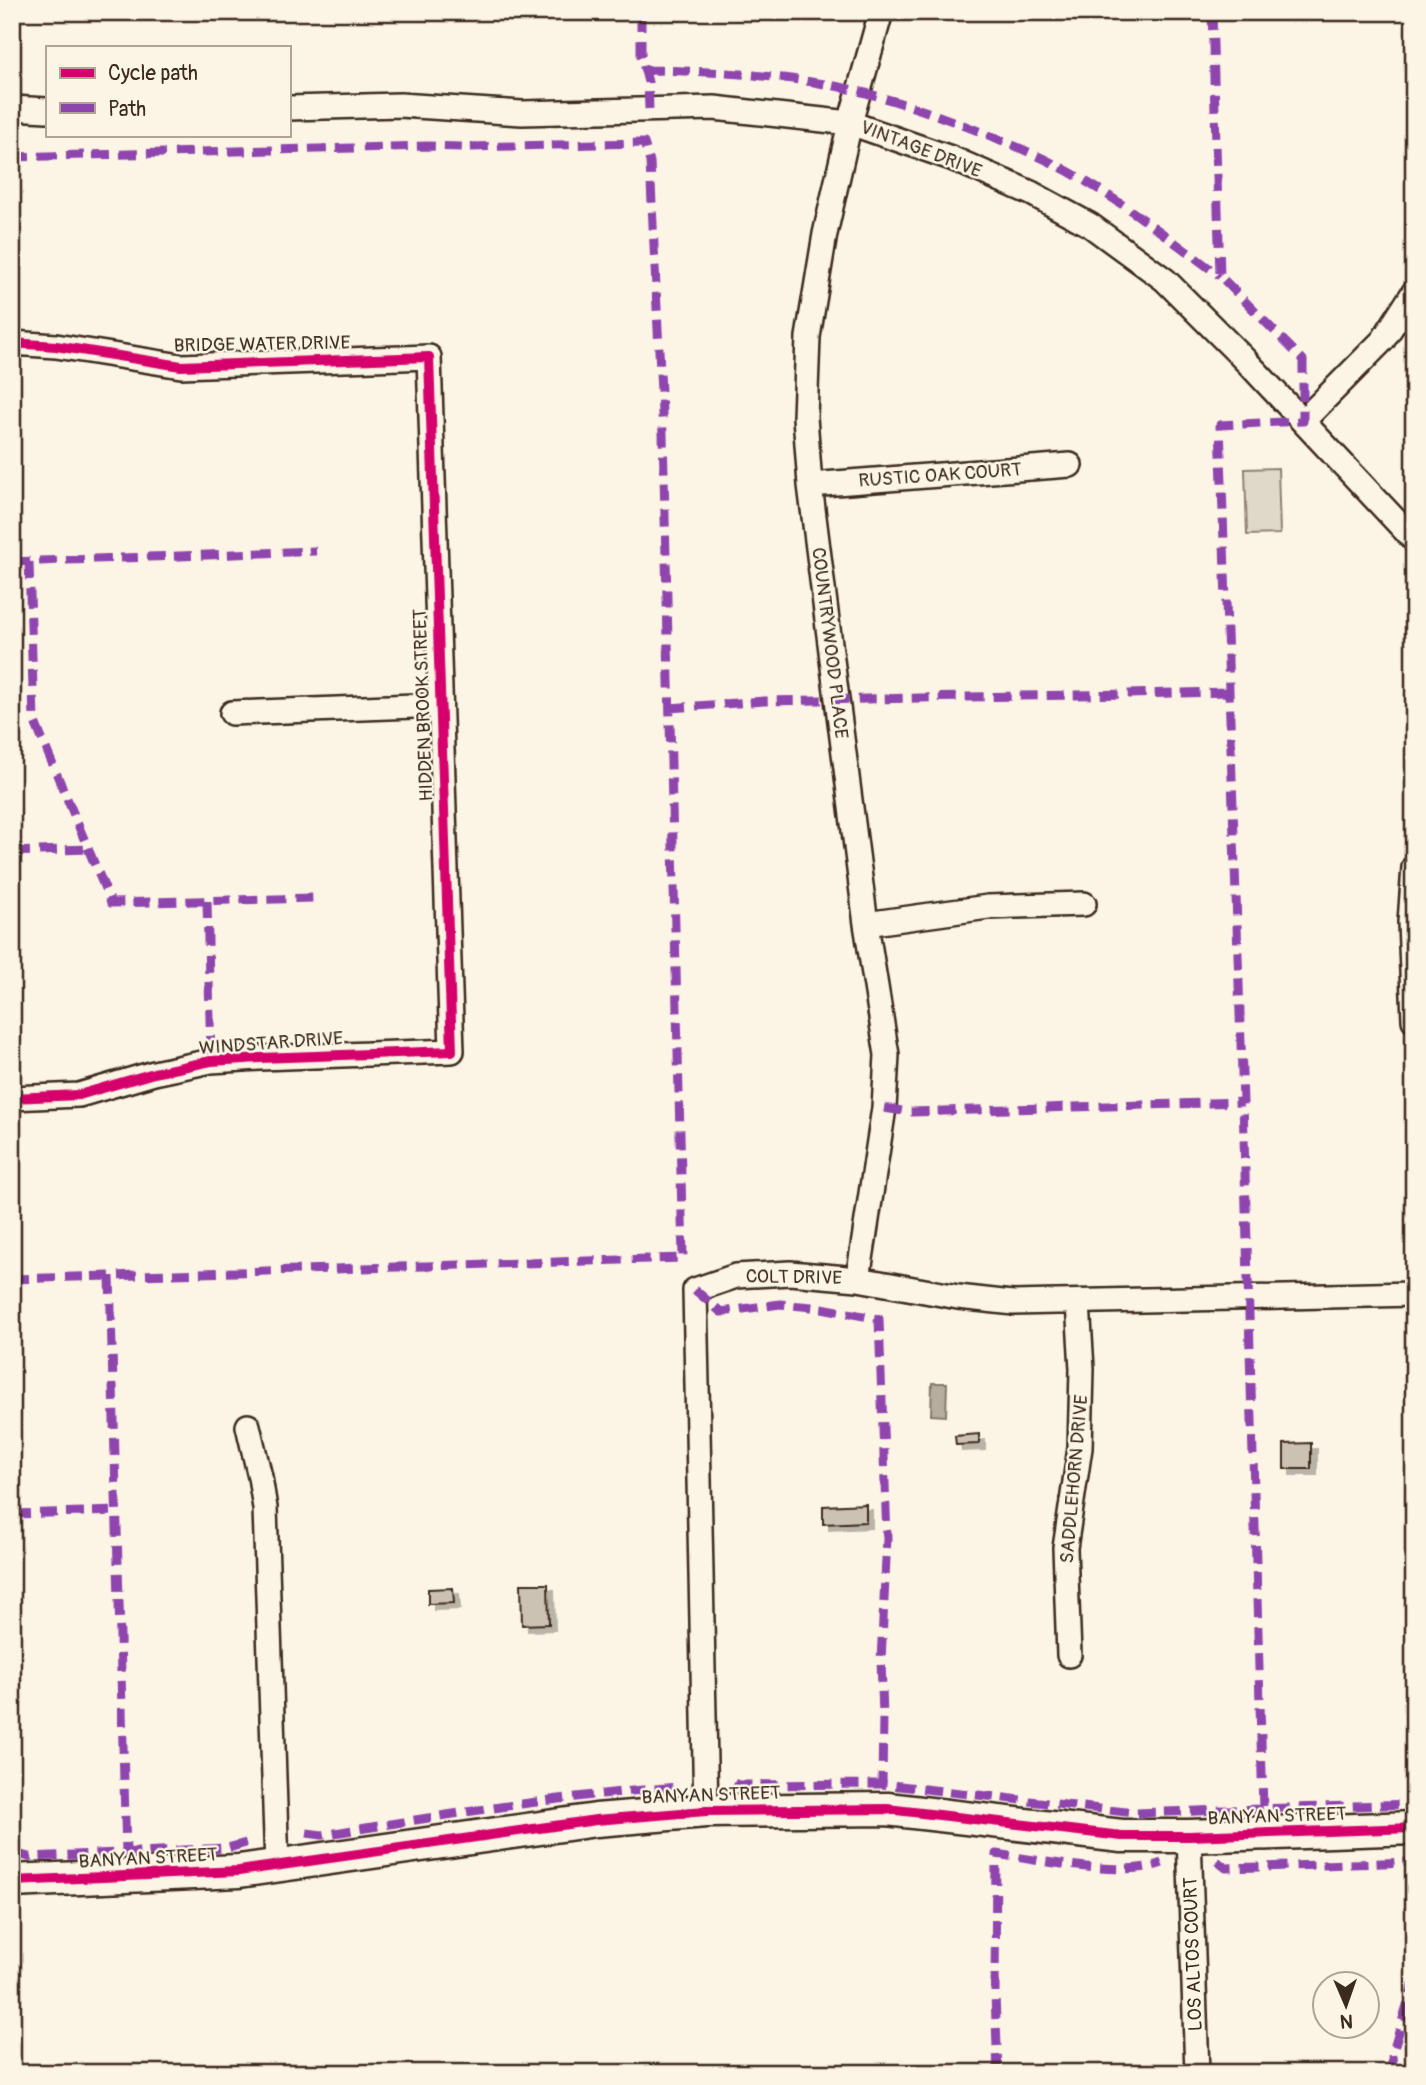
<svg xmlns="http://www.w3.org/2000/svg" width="1426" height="2085" font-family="Pangolin,sans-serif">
<defs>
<filter id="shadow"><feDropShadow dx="6" dy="6" stdDeviation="0" flood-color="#0004"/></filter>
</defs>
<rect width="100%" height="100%" fill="#fcf5e5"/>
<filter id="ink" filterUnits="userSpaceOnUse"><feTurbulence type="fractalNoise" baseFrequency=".0143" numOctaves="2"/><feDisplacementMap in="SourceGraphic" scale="14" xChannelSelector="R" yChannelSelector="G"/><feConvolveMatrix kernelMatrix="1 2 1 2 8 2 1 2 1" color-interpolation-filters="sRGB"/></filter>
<g filter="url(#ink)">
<path fill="#e0d8c8" stroke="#8e8173" stroke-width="2" d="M1278,468l2,66 -33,1 -2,-66z"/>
<path fill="#b7ad9e" stroke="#85796b" stroke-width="2" d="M932,1383h15l-1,33 -15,-1z"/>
<path fill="#ccc2b3" stroke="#3b2a1e" stroke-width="2" filter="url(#shadow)" d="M979,1434v10l-23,1 -1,-9z
M1311,1443v26h-27v-25z
M866,1504v18l-43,2v-18z
M521,1584h27l1,40 -27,1z
M453,1588l1,15 -26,1v-15z"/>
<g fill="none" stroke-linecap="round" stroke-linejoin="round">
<g stroke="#3b2a1e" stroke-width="28">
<path id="street" d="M12,108l35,2
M289,108l111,-3 122,8 192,-5 136,15 101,35 80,35 59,32 75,55 82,82 167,178
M12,343l44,3 125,20 248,-9 23,694 -192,7 -49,3 -57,12 -75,22 -67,3
M1303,421l80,-81 31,-48
M810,485l260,-20
M232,713l208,-8
M1414,867l-4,55 4,98
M866,924l122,-17 96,-3
M858,1279l26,-171 3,-53 -21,-131 -29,-225 -27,-214 -5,-68 3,-80 17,-103 25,-111 31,-111
M248,1426l12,51 5,31 12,359
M1069,1655l-4,-107 15,-100 2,-79 -4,-66
M706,1811l-11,-521 41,-14 54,-3 68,6 100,18 55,6 401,-9
M1189,1836l8,237"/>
</g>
<g stroke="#3b2a1e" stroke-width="37">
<path id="secondary" d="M12,1881l227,-10 357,-51 110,-9 181,-2 235,27h67l225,-8"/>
</g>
<use href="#street" stroke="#fcf5e5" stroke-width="23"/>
<use href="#secondary" stroke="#fcf5e5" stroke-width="32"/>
<path stroke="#8e44ad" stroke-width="9" stroke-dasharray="18 9" stroke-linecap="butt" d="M641,12v44l7,26 1,27
M1212,12l8,264 83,84v61l-83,4 23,677 20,708
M645,70c62,1 124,4 185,15 53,10 106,29 156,49 29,12 59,24 87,40 52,29 99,67 147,102
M12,157l415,-11 39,1 178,-4 6,19 13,272 20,824 -671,21
M12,487l3,75
M12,562l304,-11
M29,562l5,158 77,183 203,-5
M669,708l95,-7 465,-9
M12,852l76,-3
M207,901l4,160
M884,1108l25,4 334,-10
M110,1276l16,578
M695,1290l26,22 59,-8 42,4 57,11 8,219 -6,123 2,54 -1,69
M12,1514l105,-3
M734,1783l4,2 144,-1 253,29 279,-9
M307,1833l15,2c119,-19 239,-40 359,-48
M14,1853l15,4 199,-9 18,-5
M1217,1861l9,7 188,-6
M998,2073l-3,-78 1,-141c42,6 128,24 166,9
M1393,2073l-1,-18 22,-73"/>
<g stroke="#fcf5e5" stroke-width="15">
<path id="cycleway" d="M12,343l44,3 125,20 248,-9 23,694 -192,7 -49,3 -57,12 -75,22 -67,3
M12,1881l227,-10 357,-51 110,-9 181,-2 235,27h67l225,-8"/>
</g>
<use href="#cycleway" stroke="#d6006c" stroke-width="10"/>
</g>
</g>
<g text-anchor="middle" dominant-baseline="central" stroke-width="5" stroke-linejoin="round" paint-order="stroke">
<g font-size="19" fill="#3b2a1e" stroke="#fcf5e5">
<text transform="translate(921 149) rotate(21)">VINTAGE DRIVE</text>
<text transform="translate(262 344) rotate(-1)">BRIDGE WATER DRIVE</text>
<text transform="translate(940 475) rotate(-4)">RUSTIC OAK COURT</text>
<text transform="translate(830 643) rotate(83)">COUNTRYWOOD PLACE</text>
<text transform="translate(423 705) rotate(-92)">HIDDEN BROOK STREET</text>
<text transform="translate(271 1043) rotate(-4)">WINDSTAR DRIVE</text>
<text transform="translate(794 1277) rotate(1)">COLT DRIVE</text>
<text transform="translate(1074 1479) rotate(-85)">SADDLEHORN DRIVE</text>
<text transform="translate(711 1795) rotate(-2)">BANYAN STREET</text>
<text transform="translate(1277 1816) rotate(-2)">BANYAN STREET</text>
<text transform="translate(148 1858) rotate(-3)">BANYAN STREET</text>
<text transform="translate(1193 1954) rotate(-92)">LOS ALTOS COURT</text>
</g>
</g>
<rect width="1426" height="2085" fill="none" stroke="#fcf5e5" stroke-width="42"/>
<rect x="21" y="21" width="1384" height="2043" fill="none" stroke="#3b2a1e" stroke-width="2.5" filter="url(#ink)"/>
<rect x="46" y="46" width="245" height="91" fill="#fcf5e5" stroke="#afa495" stroke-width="2"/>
<rect x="60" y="68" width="35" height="10" fill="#d6006c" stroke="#afa495" stroke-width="2"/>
<text x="108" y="80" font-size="21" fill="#3b2a1e">Cycle path</text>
<rect x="60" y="103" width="35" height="10" fill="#8e44ad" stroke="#afa495" stroke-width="2"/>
<text x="108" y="116" font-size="21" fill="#3b2a1e">Path</text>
<g transform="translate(1346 2005) rotate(178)"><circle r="33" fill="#fcf5e5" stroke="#afa495" stroke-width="2"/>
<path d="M0-5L12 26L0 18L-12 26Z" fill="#3b2a1e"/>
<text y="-10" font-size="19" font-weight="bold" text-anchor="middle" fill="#3b2a1e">N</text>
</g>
</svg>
